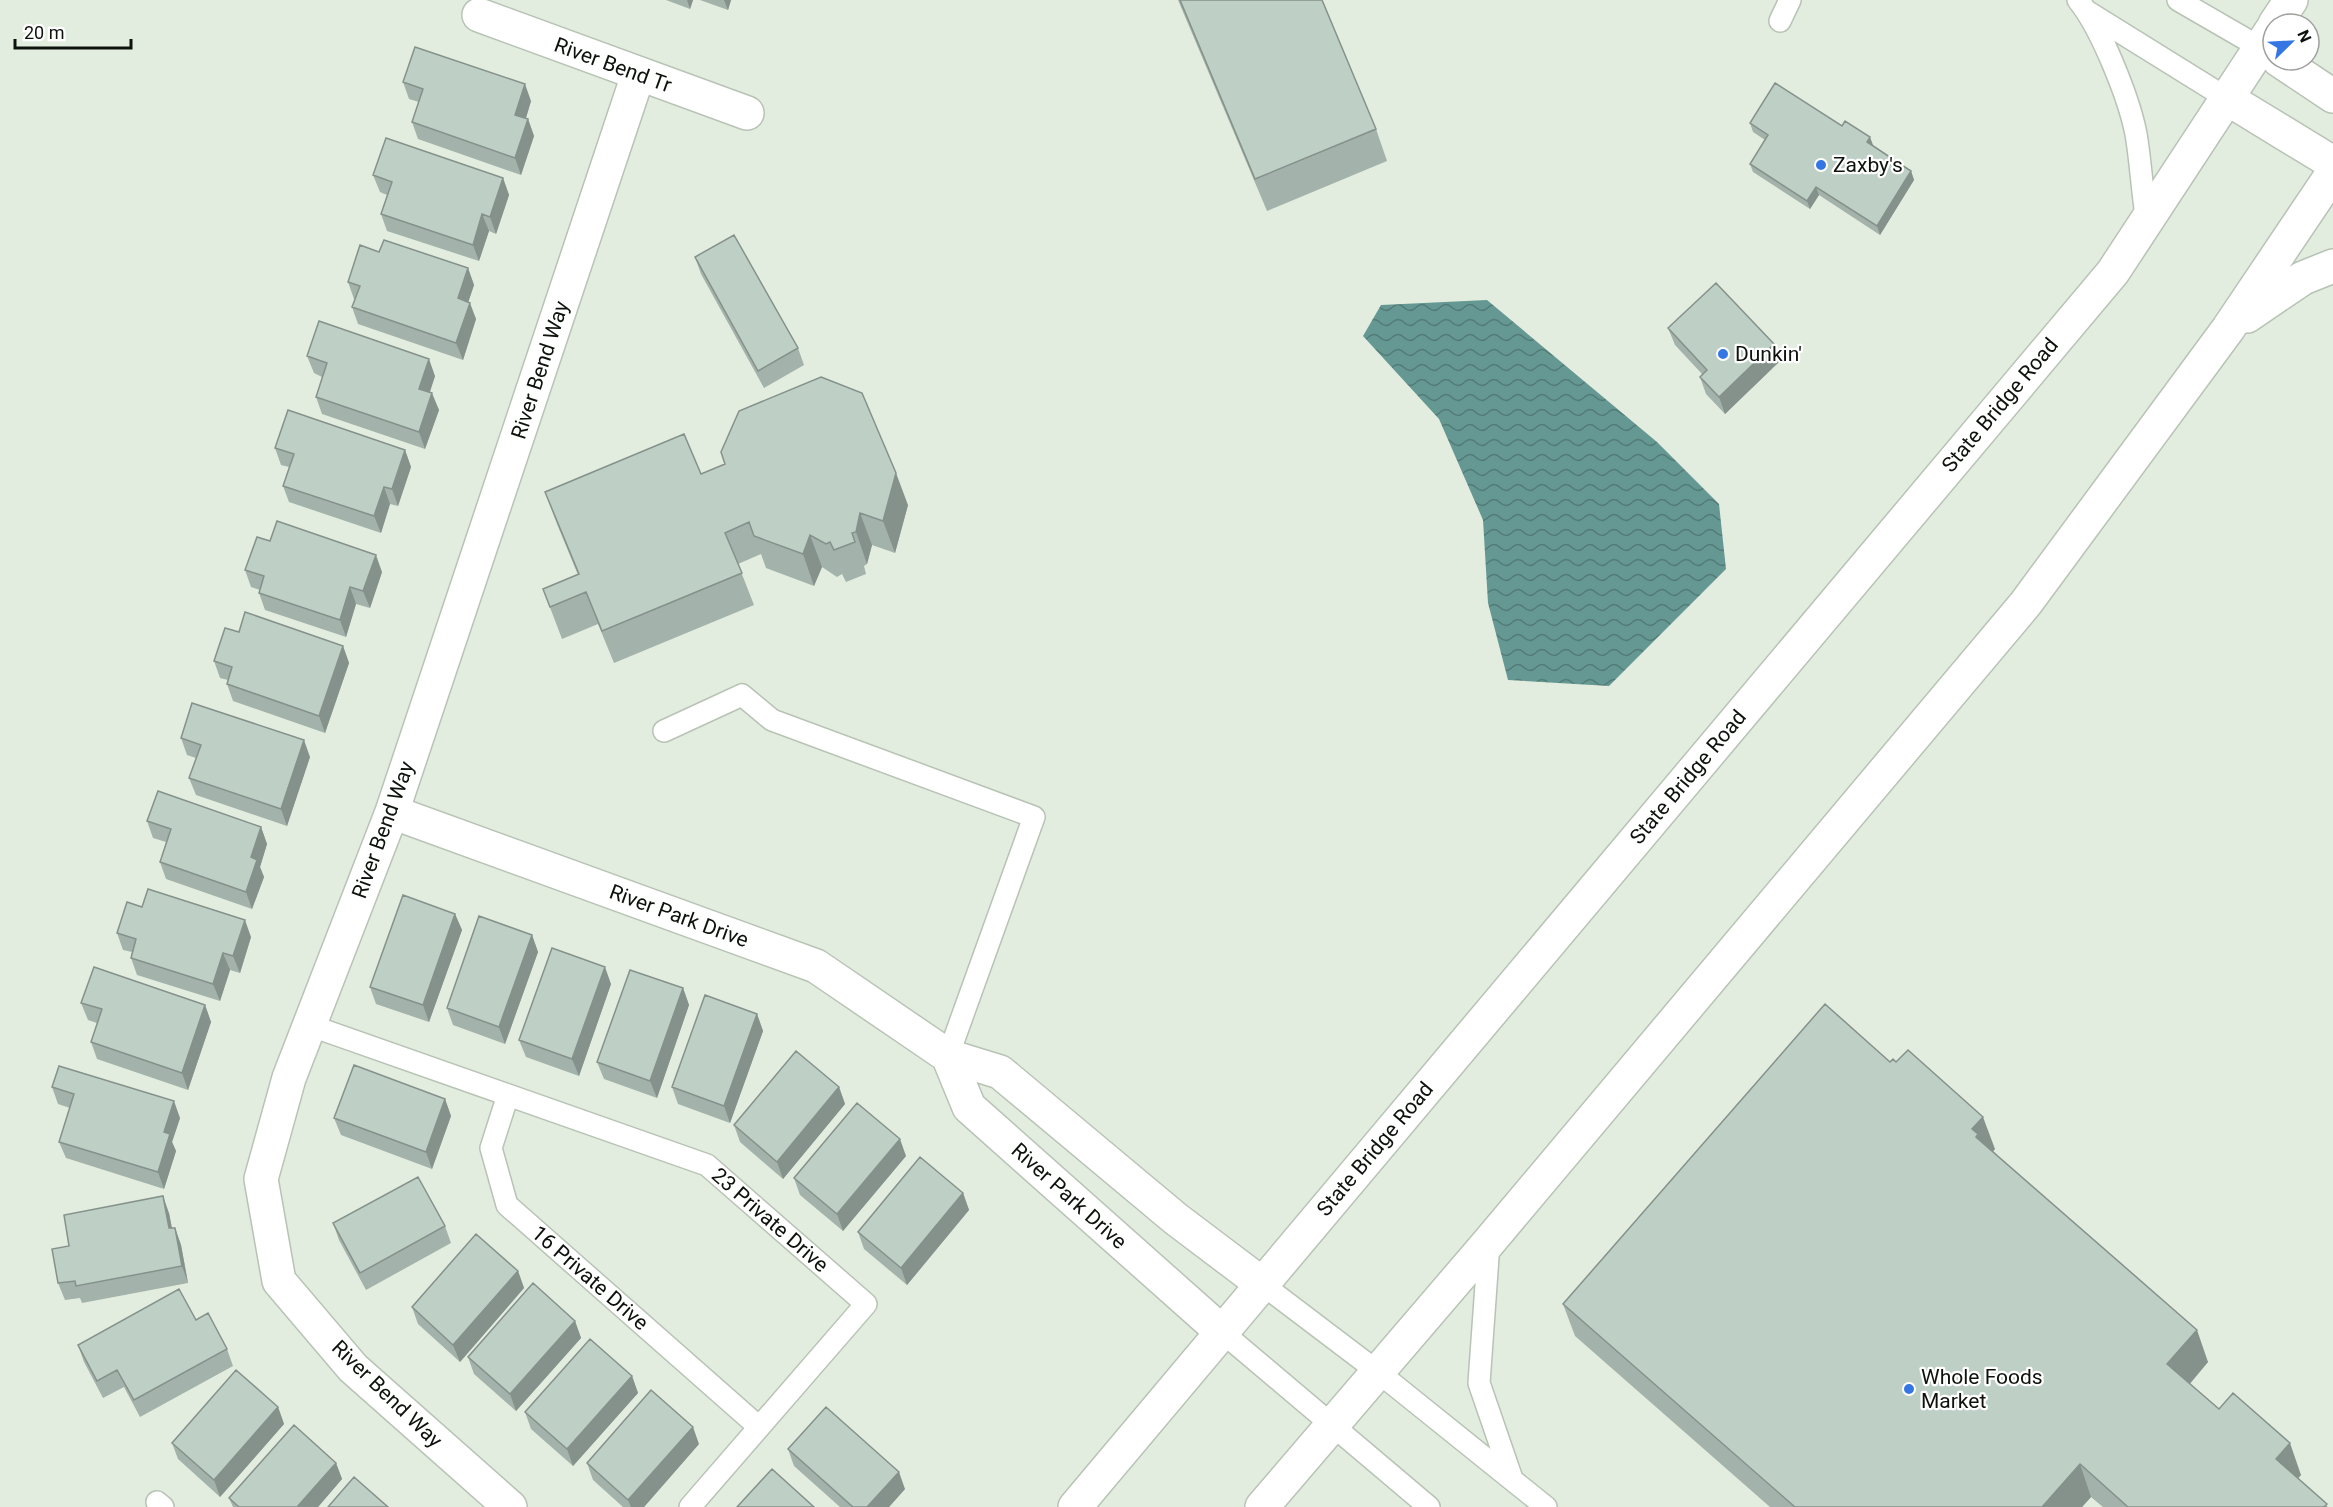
<svg xmlns="http://www.w3.org/2000/svg" width="2333" height="1507" font-family="Roboto,sans-serif">
<defs>
<pattern id="water-waves" width="16" height="10" patternUnits="userSpaceOnUse" patternTransform="scale(1.5)"><rect width="16" height="10" fill="#659893"/><path d="M0 5q4-4 8 0t8 0" fill="none" stroke="#527b76"/></pattern>
</defs>
<rect width="100%" height="100%" fill="#e2eddf"/>
<path fill="url(#water-waves)" d="M1487,300l170,142 62,62 7,65 -117,117 -101,-6 -20,-77 -5,-83 -44,-101 -76,-83 18,-31z"/>
<g fill="none" stroke-linecap="round" stroke-linejoin="round">
<g stroke="#b8c3b5" stroke-width="24">
<path id="lane" d="M2078,0c23,28 51,98 58,134 5,29 6,59 11,87
M2178,0l83,48
M2088,12l140,87
M1780,21l10,-21
M664,731l78,-36 30,25 262,97 -86,239
M309,1025l398,140 159,139 -176,203
M508,1095l-17,53 16,57 252,222
M1489,1243l-10,140 32,93
M1262,1284l116,88 168,135
M1222,1332l207,175
M157,1502l6,5"/>
</g>
<g stroke="#b8c3b5" stroke-width="36">
<path id="street" d="M479,15l268,98
M2279,60l54,36
M2228,99l105,64
M392,812l424,154 132,90 52,16 176,147 86,65
M948,1056l21,51 253,225
M510,1507l-157,-139 -74,-87 -18,-102 28,-101 103,-266 246,-737"/>
</g>
<g stroke="#b8c3b5" stroke-width="36">
<path id="highway" d="M2275,24l16,-24
M2247,316l56,-38 30,-12
M1075,1507l1038,-1235 160,-244
M1262,1507l227,-265 537,-639 202,-274 105,-156"/>
</g>
<use href="#lane" stroke="#fff" stroke-width="21"/>
<use href="#street" stroke="#fff" stroke-width="33"/>
<use href="#highway" stroke="#fff" stroke-width="33"/>
</g>
<path fill="#a3b2aa" d="M666,0h27l-3,9z
M700,0h31l-3,10z
M1178,0h144l54,129 11,32 -120,50z
M403,82l128,19 -5,17 2,1 6,17 -13,39 -103,-36 -6,-17 7,-20 -10,-3z
M1750,123l92,3 31,19 38,26 3,9 -34,55 -61,-40 -9,14 -57,-37 -3,-8 15,-24 -12,-8z
M373,175l130,3 6,17 -13,39 -7,-3 -10,30 -92,-30 -6,-17 6,-19 -7,-3z
M379,252l89,16 6,17 -6,17 8,17 -13,41 -105,-36 -6,-17 3,-8h-1l-6,-17z
M695,257l103,91 6,17 -40,23 -63,-114z
M1668,328l106,16 6,17 -55,53 -19,-20 -6,-17 2,-3 -27,-29z
M307,356l128,20 -5,16 9,18 -14,39 -103,-35 -6,-17 6,-20 -8,-4z
M275,448l130,2 6,17 -13,39 -8,-2 -9,29 -92,-31 -6,-16 6,-19 -8,-2z
M701,474l207,31 -13,48 -23,-8 -5,19 -3,2 2,8 -20,8 -4,-8 -5,3 -15,-10 -8,19 -48,-18 -5,-14 -23,10 16,41 -140,58 -16,-39 -36,15 -19,-50 35,-14 -21,-51 -12,-32z
M270,541l112,31 -12,36 -14,-4 -10,33 -81,-27 -6,-17 1,-3 -9,-3 -6,-17z
M239,632l104,14 6,17 -24,70 -92,-32 -6,-17 1,-4 -8,-2 -6,-17z
M181,738l129,19 -23,69 -91,-31 -7,-17 7,-20 -9,-3z
M147,821l114,6 6,17 -7,23 4,10 -12,32 -86,-30 -6,-17 6,-20 -13,-4z
M455,914l7,16 -33,92 -53,-18 -6,-17z
M117,933l134,4 -11,36 -10,-3 -10,31 -83,-26 -6,-17 1,-6 -9,-2z
M532,935l6,17 -33,92 -52,-19 -6,-17z
M611,984l-32,92 -53,-19 -7,-17z
M683,988l6,17 -32,93 -53,-19 -7,-17z
M81,1003l124,2 6,17 -23,68 -91,-31 -6,-17 6,-19 -9,-3z
M757,1014l6,17 -33,92 -52,-19 -6,-17z
M1890,1062l105,87 -2,2 215,211 -18,22 29,25 82,66 -3,3 30,29h-225l-12,-10 -9,10h-312l-195,-171 -12,-32z
M52,1087l128,31 -8,24 4,9 -12,38 -98,-31 -7,-16 11,-34 -12,-4z
M839,1087l6,17 -62,75 -43,-37 -6,-17z
M445,1099l6,17 -19,53 -91,-34 -7,-17z
M906,1156l-63,75 -43,-36 -6,-17z
M963,1193l6,17 -62,75 -43,-36 -6,-17z
M169,1213l3,15h3l6,17 7,38 -106,20 -2,-5 -15,2 -7,-17 11,-37z
M333,1223l112,3 6,17 -85,47 -27,-50z
M518,1271l6,17 -64,74 -42,-38 -6,-17z
M196,1320l31,29 6,17 -93,51 -16,-30 -21,11 -19,-36 -6,-17z
M575,1321l6,17 -65,73 -42,-37 -6,-17z
M632,1376l6,17 -65,73 -42,-37 -6,-17z
M278,1407l6,17 -64,73 -42,-38 -6,-16z
M699,1444l-55,63h-21l-30,-27 -6,-17z
M788,1449l117,40 -16,18h-49l-46,-41z
M336,1463l6,16 -24,28h-85l-4,-9z"/>
<path fill="#85918b" d="M687,0h6l-3,9z
M724,0h7l-3,10z
M525,84l6,17 -9,30 -7,-16z
M528,119l6,17 -13,39 -6,-17z
M1870,137l3,8 -3,5 -3,-8z
M1911,171l3,9 -34,55 -3,-9z
M503,178l6,17 -13,39 -6,-17z
M1816,187l3,8 -9,14 -3,-8z
M482,214l7,17 -10,30 -6,-16z
M468,268l6,17 -10,30 -6,-17z
M470,303l6,16 -13,41 -7,-17z
M1774,344l6,17 -55,53 -6,-17z
M429,359l6,17 -10,30 -6,-17z
M432,393l7,17 -14,39 -6,-17z
M405,450l6,17 -13,39 -6,-17z
M896,473l12,32 -13,48 -12,-32z
M384,487l6,17 -9,29 -7,-17z
M860,513l12,32 -5,19 -11,-32z
M810,535l12,32 -8,19 -11,-32z
M376,555l6,17 -12,36 -7,-17z
M350,587l6,17 -10,33 -6,-17z
M343,646l6,17 -24,70 -6,-17z
M304,740l6,17 -23,69 -6,-17z
M261,827l6,17 -7,23 4,10 -12,32 -6,-17 5,-35z
M455,914l7,16 -33,92 -6,-17z
M245,920l6,17 -11,36 -7,-17z
M532,935l6,17 -33,92 -6,-17z
M223,953l7,17 -10,31 -7,-17z
M605,967l6,17 -32,92 -7,-17z
M683,988l6,17 -32,93 -7,-17z
M205,1005l6,17 -23,68 -6,-17z
M757,1014l6,17 -33,92 -6,-17z
M839,1087l6,17 -62,75 -6,-17z
M445,1099l6,17 -19,53 -6,-17z
M174,1101l6,17 -8,24 4,9 -12,38 -6,-17 6,-40z
M1983,1117l12,32 -8,9 -15,-29z
M900,1139l6,17 -63,75 -6,-17z
M963,1193l6,17 -62,75 -6,-17z
M163,1196l6,17 6,32 -6,-17z
M175,1228l6,17 7,38 -6,-17z
M518,1271l6,17 -64,74 -7,-17z
M575,1321l6,17 -65,73 -6,-17z
M2197,1330l11,32 -29,34 -12,-32z
M632,1376l6,17 -65,73 -6,-17z
M278,1407l6,17 -64,73 -6,-17z
M693,1427l6,17 -55,63h-13l-3,-7z
M2290,1443l11,32 -14,16 -11,-32z
M336,1463l6,16 -24,28h-21z
M2080,1464l11,33 -9,10h-40z
M899,1472l6,17 -16,18h-22z"/>
<path fill="#becfc6" stroke="#85918b" stroke-width="1.5" d="M1180,0h142l54,129 -121,50z
M415,47l110,37 -10,31 13,4 -13,39 -103,-36 11,-33 -20,-7z
M1775,83l67,43 3,-5 25,16 -3,5 44,29 -34,55 -61,-39 -9,14 -57,-37 18,-29 -18,-12z
M386,138l117,40 -13,39 -8,-3 -9,31 -92,-31 11,-32 -19,-7z
M734,235l64,113 -40,23 -63,-114z
M384,240l84,28 -10,30 12,5 -14,40 -104,-36 8,-21 -12,-4 12,-37 19,7z
M1716,283l58,61 -55,53 -19,-20 7,-7 -39,-42z
M319,321l110,38 -10,30 13,4 -13,39 -103,-35 11,-34 -20,-7z
M821,377l41,16 34,80 -13,48 -23,-8 -4,19 -4,1 3,9 -21,8 -4,-8 -4,2 -16,-9 -7,19 -49,-18 -5,-14 -24,11 17,40 -140,58 -16,-39 -36,15 -7,-18 36,-15 -34,-82 139,-58 17,40 24,-10 -4,-12 18,-41z
M288,410l117,40 -13,39 -8,-2 -10,29 -91,-30 11,-32 -19,-6z
M277,521l99,34 -13,36 -13,-4 -10,33 -81,-27 5,-17 -19,-6 12,-33 13,4z
M245,612l98,34 -24,70 -92,-32 5,-17 -18,-6 11,-33 14,4z
M192,703l112,37 -23,69 -92,-31 12,-33 -20,-7z
M158,791l103,36 -10,30 6,3 -11,32 -86,-30 11,-33 -24,-8z
M148,889l97,31 -12,36 -10,-3 -10,31 -82,-26 5,-19 -19,-6 10,-31 15,5z
M403,895l52,19 -32,91 -53,-18z
M479,916l53,19 -33,92 -52,-19z
M552,948l53,19 -33,92 -53,-19z
M94,967l111,38 -23,68 -91,-31 11,-33 -21,-6z
M630,970l53,18 -33,93 -53,-19z
M705,995l52,19 -33,92 -52,-19z
M1825,1004l65,58 3,-3 3,3 12,-12 75,67 -11,12 6,5 -2,3 221,193 -30,34 52,45 14,-16 57,50 -14,16 51,45 -3,3h-196l-48,-43 -38,43h-247l-232,-203z
M796,1051l43,36 -62,75 -43,-37z
M354,1065l91,34 -19,53 -92,-34z
M59,1066l115,35 -10,31 6,2 -12,38 -99,-30 15,-48 -22,-7z
M857,1103l43,36 -63,75 -43,-36z
M920,1157l43,36 -62,75 -43,-36z
M418,1177l27,49 -85,47 -27,-50z
M163,1196l6,32h6l7,38 -106,20 -1,-5 -17,2 -6,-34 17,-3 -5,-31z
M476,1234l42,37 -65,74 -41,-38z
M533,1283l42,38 -65,73 -42,-37z
M179,1289l17,31 12,-7 19,36 -93,51 -17,-30 -20,11 -19,-36z
M590,1339l42,37 -65,73 -42,-37z
M236,1370l42,37 -64,73 -42,-37z
M651,1390l42,37 -65,73 -41,-37z
M826,1407l73,65 -32,35h-14l-65,-58z
M294,1425l42,38 -39,44h-58l-10,-9z
M772,1469l42,38h-77z
M354,1477l34,30h-60z"/>
<g fill="#3476e4" stroke="#fff" stroke-width="2">
<circle cx="1821" cy="165" r="6"/>
<circle cx="1723" cy="354" r="6"/>
<circle cx="1909" cy="1389" r="6"/>
</g>
<g text-anchor="middle" dominant-baseline="central" stroke-width="4.5" stroke-linejoin="round" paint-order="stroke">
<g font-size="21" fill="#0e120d" stroke="#fff">
<text transform="translate(613 65) rotate(20)">River Bend Tr</text>
<text transform="translate(540 370) rotate(-72)">River Bend Way</text>
<text transform="translate(2000 405) rotate(-50)">State Bridge Road</text>
<text transform="translate(1688 777) rotate(-50)">State Bridge Road</text>
<text transform="translate(383 830) rotate(-70)">River Bend Way</text>
<text transform="translate(679 916) rotate(20)">River Park Drive</text>
<text transform="translate(1375 1149) rotate(-50)">State Bridge Road</text>
<text transform="translate(1069 1196) rotate(42)">River Park Drive</text>
<text transform="translate(770 1220) rotate(41)">23 Private Drive</text>
<text transform="translate(590 1278) rotate(41)">16 Private Drive</text>
<text transform="translate(387 1394) rotate(44)">River Bend Way</text>
</g>
<g font-size="21" fill="#0e120d" stroke="#fff" text-anchor="start">
<text x="1833" y="165">Zaxby's</text>
<text x="1735" y="354">Dunkin'</text>
<text x="1921" y="1377">Whole Foods<tspan x="1921" dy="24">Market</tspan></text>
</g>
</g>
<g transform="translate(2291 42) rotate(66)"><circle r="28" fill="#ffffff" stroke="#9fa09e" stroke-width="1.5"/>
<path d="M0-4.5L10 22L0 15L-10 22Z" fill="#3476e4"/>
<text y="-9" font-size="16" font-weight="bold" text-anchor="middle" fill="#0e120d">N</text>
</g>
<path d="M15 39v9h116v-9" fill="none" stroke="#0e120d" stroke-width="3"/>
<text x="24" y="39" font-size="18" fill="#0e120d" stroke="#ffffff" stroke-width="4.5" paint-order="stroke">20 m</text>
</svg>
